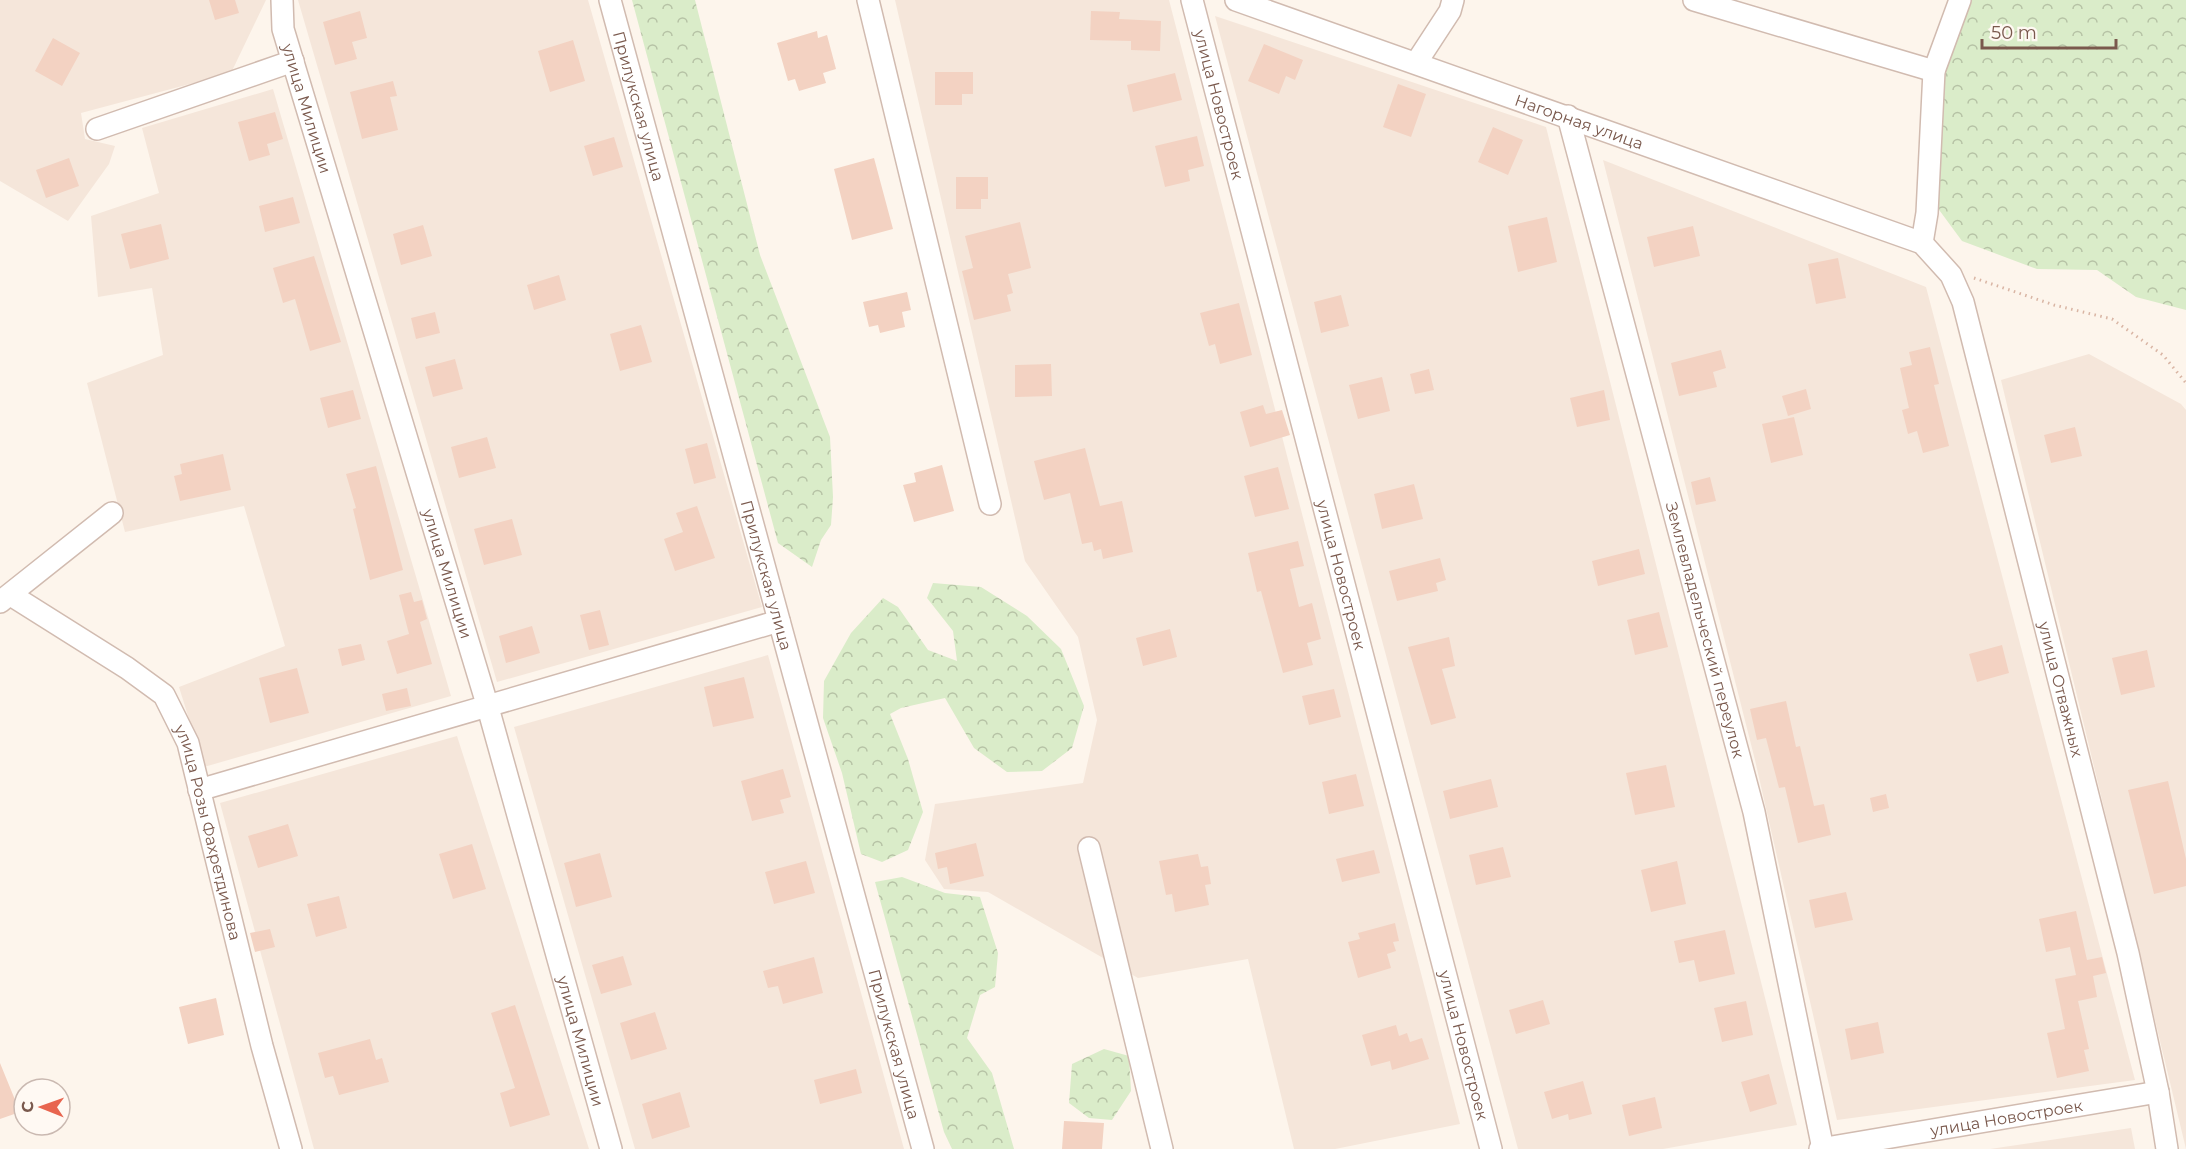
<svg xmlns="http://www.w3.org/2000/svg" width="2186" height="1149" font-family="Montserrat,sans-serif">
<defs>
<pattern id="forest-crowns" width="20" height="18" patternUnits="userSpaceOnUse" patternTransform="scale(1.5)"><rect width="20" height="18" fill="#daecc9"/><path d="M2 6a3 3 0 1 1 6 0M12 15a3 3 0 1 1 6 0" fill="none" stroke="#b6c2a5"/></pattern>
</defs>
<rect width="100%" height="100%" fill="#fdf5ec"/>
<path fill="#f5e6da" d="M0,0h266l-35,73 -150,40 4,26 30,7 -6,18 -41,57 -68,-40z
M298,0h290l174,607 -265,75z
M895,0h274l291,1124 -125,25h-41l-46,-190 -110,19 -150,-86 -44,-3 -19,-29 10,-56 148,-21 14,-63 -19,-83 -53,-76z
M1215,16l331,111 251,998 -134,24h-145z
M273,89l178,607 -247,71 -25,-80 106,-41 -41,-140 -119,26 -38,-149 76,-28 -11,-67 -54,9 -7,-81 68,-23 -17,-65z
M1603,160l323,127 209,793 -298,40 -82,-360z
M2089,354l92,50 5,6v739l-185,-769z
M768,655l136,494h-269l-121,-422z
M457,736l132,413h-275l-94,-346z
M2131,1128l4,21h-145z"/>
<path fill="url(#forest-crowns)" d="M632,0h63l65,255 70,182 3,60 -2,28 -10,15 -9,27 -34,-24z
M1965,0h221v310l-50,-13 -39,-27 -60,-1 -75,-28 -28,-38 5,-130z
M933,583l48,4 46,29 34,33 23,57 -12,42 -30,23 -35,1 -33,-24 -29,-50 -44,10 -11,6 18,45 15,53 -15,38 -26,12 -21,-8 -19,-81 -19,-55 1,-37 27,-48 32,-35 15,9 30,43 29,11 -4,-30 -26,-33z
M902,877l43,16 35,4 18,56 -3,34 -15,8 -13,43 25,35 22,76h-62l-8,-17 -69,-250z
M1104,1049l25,7 2,35 -19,29 -23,-2 -20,-15 3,-39z"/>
<path fill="#f3d2c2" d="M209,0h26l4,13 -24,7z
M360,11l7,27 -15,4 5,17 -22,6 -12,-43z
M1091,11l29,1 -1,7 42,2 -1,30 -29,-1v-9l-41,-1z
M817,31l1,7 9,-3 9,34 -13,4 3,10 -27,8 -4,-12 -7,2 -11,-38z
M53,38l27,15 -18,33 -27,-15z
M573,40l12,41 -35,11 -12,-41z
M1264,44l39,16 -8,20 -9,-4 -7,18 -31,-13z
M935,72h38v22h-11v11h-27z
M1175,73l7,27 -49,12 -6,-27z
M393,81l4,15 -7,1 8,33 -36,9 -12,-47z
M1398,84l28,10 -15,43 -28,-10z
M275,112l8,27 -16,5 3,11 -21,6 -11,-39z
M1493,127l30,13 -15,35 -30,-13z
M1197,136l7,30 -16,4 2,11 -25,6 -10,-41z
M614,137l9,30 -30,9 -9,-30z
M69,158l10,28 -33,12 -10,-28z
M874,158l19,71 -41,11 -18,-71z
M956,177h32v22h-7v10h-25z
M293,197l7,26 -35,9 -6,-26z
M1547,217l10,45 -39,10 -10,-46z
M1020,222l11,46 -23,6 5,19 -6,2 4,16 -37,9 -12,-49 11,-3 -8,-32z
M161,224l8,35 -39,10 -9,-35z
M423,225l9,31 -31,9 -8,-31z
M1693,226l7,30 -46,11 -7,-30z
M314,256l27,86 -31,9 -15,-52 -12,4 -10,-35z
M1838,258l8,40 -30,6 -8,-40z
M559,275l7,25 -32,10 -7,-25z
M907,292l4,18 -9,2 3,15 -25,6 -2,-8 -9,2 -6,-25z
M1341,295l8,31 -28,7 -7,-31z
M1239,303l13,52 -32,9 -5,-20 -6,2 -9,-33z
M435,312l5,21 -24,6 -5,-21z
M641,325l11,37 -32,9 -10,-37z
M1930,347l9,37 -5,1 15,61 -26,7 -6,-22 -9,3 -6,-24 7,-2 -9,-40 12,-3 -3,-13z
M1721,350l5,18 -13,4 4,15 -38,9 -8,-33z
M455,359l8,30 -30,8 -8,-30z
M1051,364l1,32 -37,1v-32z
M1429,369l5,21 -19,4 -5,-20z
M1382,377l8,34 -32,8 -9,-34z
M1806,389l5,20 -23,7 -6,-20z
M353,390l8,29 -33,9 -8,-30z
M1604,390l6,30 -33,7 -7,-29z
M1263,405l3,9 16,-4 8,25 -40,12 -10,-35z
M1794,417l9,38 -32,8 -9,-39z
M2075,427l7,29 -31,7 -7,-28z
M487,437l9,31 -37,10 -8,-31z
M707,443l9,35 -22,6 -9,-35z
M1085,448l15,58 22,-5 11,51 -30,7 -2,-10 -7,2 -2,-9 -10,2 -12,-51 -26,7 -10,-39z
M223,454l8,36 -51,11 -6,-25 8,-2 -2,-10z
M942,465l12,46 -40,11 -11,-37 13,-3 -2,-9z
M376,466l27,104 -33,10 -17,-71 3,-1 -10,-34z
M1278,467l11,42 -34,8 -11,-41z
M1710,477l6,24 -20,4 -5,-23z
M1414,484l9,35 -41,10 -8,-35z
M697,506l18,52 -40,13 -11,-32 19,-7 -7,-19z
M512,519l10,36 -38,10 -10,-36z
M1298,541l6,25 -14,3 9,38 13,-4 9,36 -14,4 6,22 -30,8 -22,-82 -4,1 -9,-39z
M1639,549l6,25 -47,12 -6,-25z
M1440,558l6,22 -10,3 2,8 -41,10 -8,-30z
M411,592l3,10 8,-2 5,19 -7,3 12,42 -35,10 -10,-33 22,-7 -10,-39z
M600,610l9,35 -20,5 -9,-35z
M1659,612l9,35 -33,8 -8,-35z
M532,626l8,27 -34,10 -7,-27z
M1170,629l7,28 -34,9 -7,-28z
M1449,637l6,29 -13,3 14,49 -25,7 -23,-78z
M361,644l4,16 -23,6 -4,-17z
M2002,645l7,28 -32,9 -8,-28z
M2147,650l8,37 -34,8 -9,-37z
M297,668l12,45 -39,10 -11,-45z
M744,677l10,41 -41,9 -9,-40z
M407,688l4,18 -25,5 -4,-17z
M1334,689l7,28 -32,8 -7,-29z
M1786,701l10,46 4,-1 14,60 10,-2 7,31 -33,8 -13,-56 -6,1 -13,-50 -9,2 -7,-31z
M1666,765l9,42 -40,8 -9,-42z
M783,769l8,28 -11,3 4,13 -32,8 -11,-40z
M1356,774l8,32 -35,8 -7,-32z
M1491,779l7,28 -48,12 -7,-28z
M2168,781l18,78v27l-32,8 -26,-104z
M1886,794l3,14 -16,4 -3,-14z
M288,824l10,32 -40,12 -10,-32z
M976,843l8,33 -34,8 -3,-17 -9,2 -3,-16z
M472,844l14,45 -33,10 -14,-45z
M1503,847l8,30 -35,8 -7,-30z
M1374,850l6,23 -38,9 -6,-23z
M600,853l12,44 -36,10 -12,-44z
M1198,854l3,13 7,-1 3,18 -6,1 4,20 -34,7 -3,-18 -6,1 -7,-34z
M806,861l9,32 -41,11 -9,-32z
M1677,861l9,43 -35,8 -10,-42z
M1846,892l7,28 -38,8 -6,-28z
M339,896l8,32 -31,9 -9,-33z
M2076,911l11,49 15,-3 4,16 -13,3 4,21 -19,4 11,48 -5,1 5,21 -32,7 -10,-45 18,-4 -10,-50 21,-4 -6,-28 -24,5 -7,-33z
M1395,923l4,18 -6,1 3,9 -9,3 4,14 -33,10 -10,-36 12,-3 -2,-6z
M270,929l5,18 -20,5 -5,-19z
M1725,930l10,44 -36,8 -5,-22 -15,3 -5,-22z
M623,956l9,29 -31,9 -9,-29z
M814,957l9,36 -40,11 -5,-18 -10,2 -5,-17z
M216,998l8,37 -36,9 -9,-37z
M1543,1000l7,24 -34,10 -7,-24z
M1746,1001l7,34 -31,7 -8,-34z
M515,1005l35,110 -40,12 -10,-34 15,-5 -24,-75z
M655,1012l12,37 -36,11 -11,-37z
M1878,1022l6,31 -33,7 -6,-31z
M1396,1025l3,11 8,-3 3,9 12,-4 7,21 -37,11 -2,-9 -19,5 -9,-31z
M370,1039l6,21 6,-2 7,24 -50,13 -6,-19 -8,2 -7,-25z
M0,1063l20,49 -20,7z
M856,1069l6,24 -42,11 -6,-24z
M1769,1074l8,30 -27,8 -9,-30z
M1583,1081l9,33 -23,6 -1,-6 -16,5 -8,-27z
M680,1092l10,35 -38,12 -10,-35z
M1655,1097l7,31 -33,8 -7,-31z
M1064,1121l40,2 -2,26h-40z"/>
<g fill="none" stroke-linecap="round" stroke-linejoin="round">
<g stroke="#d1bbb0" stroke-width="24">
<g id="minor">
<path id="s1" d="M282,0l1,29 204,675 124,445"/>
<path id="s2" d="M610,0l313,1149"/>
<path d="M868,0l122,504"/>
<path id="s3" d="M1192,0l299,1149"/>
<path id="s4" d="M1236,0l686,243 29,32 12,27 165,651 30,139 9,57"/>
<path d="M1694,0l240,71"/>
<path d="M1416,63l34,-52 3,-11"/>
<path id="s5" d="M1568,116l186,696 69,337"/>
<path d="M97,129l196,-68"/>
<path d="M1922,243l5,-30 7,-142 26,-71"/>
<path id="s6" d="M11,595l116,73 37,27 24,48 74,303 29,103"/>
<path d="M0,602l112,-89"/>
<path d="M199,790l580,-169"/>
<path d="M1089,848l73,301"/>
<path id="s7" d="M1820,1149l338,-57"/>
</g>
</g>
<path stroke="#d9b5a4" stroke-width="3" stroke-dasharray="1.5 4.5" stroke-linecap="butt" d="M1974,278l80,27 58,14 51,36 23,28"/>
<use href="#minor" stroke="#fff" stroke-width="21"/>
</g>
<g text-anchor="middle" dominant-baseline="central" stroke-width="4.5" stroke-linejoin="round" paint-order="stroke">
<g font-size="16" fill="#7a594d" stroke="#fff9f3">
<text stroke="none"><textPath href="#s3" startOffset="108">улица Новостроек</textPath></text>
<text stroke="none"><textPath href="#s2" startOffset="110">Прилукская улица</textPath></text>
<text stroke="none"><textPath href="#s1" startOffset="112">улица Милиции</textPath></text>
<text stroke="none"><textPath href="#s4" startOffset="364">Нагорная улица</textPath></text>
<text stroke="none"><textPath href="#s1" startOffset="598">улица Милиции</textPath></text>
<text stroke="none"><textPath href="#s3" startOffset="594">улица Новостроек</textPath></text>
<text stroke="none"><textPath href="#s2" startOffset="596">Прилукская улица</textPath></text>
<text stroke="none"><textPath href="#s5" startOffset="532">Землевладельческий переулок</textPath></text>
<text stroke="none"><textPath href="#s4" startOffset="1200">улица Отважных</textPath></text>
<text stroke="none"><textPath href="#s6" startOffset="328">улица Розы Фахретдинова</textPath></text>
<text stroke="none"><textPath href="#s1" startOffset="1084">улица Милиции</textPath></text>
<text stroke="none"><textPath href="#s2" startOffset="1082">Прилукская улица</textPath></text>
<text stroke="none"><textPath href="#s3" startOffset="1080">улица Новостроек</textPath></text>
<text stroke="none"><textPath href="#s7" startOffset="189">улица Новостроек</textPath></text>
</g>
</g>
<g transform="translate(42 1107) rotate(271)"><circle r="28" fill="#fff9f3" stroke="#cab9b1" stroke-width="1.5"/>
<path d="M0-4.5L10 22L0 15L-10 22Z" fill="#e8654f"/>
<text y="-9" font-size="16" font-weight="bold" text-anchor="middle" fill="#7a594d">С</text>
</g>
<path d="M1982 39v9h134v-9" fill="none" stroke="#7a594d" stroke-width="3"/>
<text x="1991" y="39" font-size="18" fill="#7a594d" stroke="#fff9f3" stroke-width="4.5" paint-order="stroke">50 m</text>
</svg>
